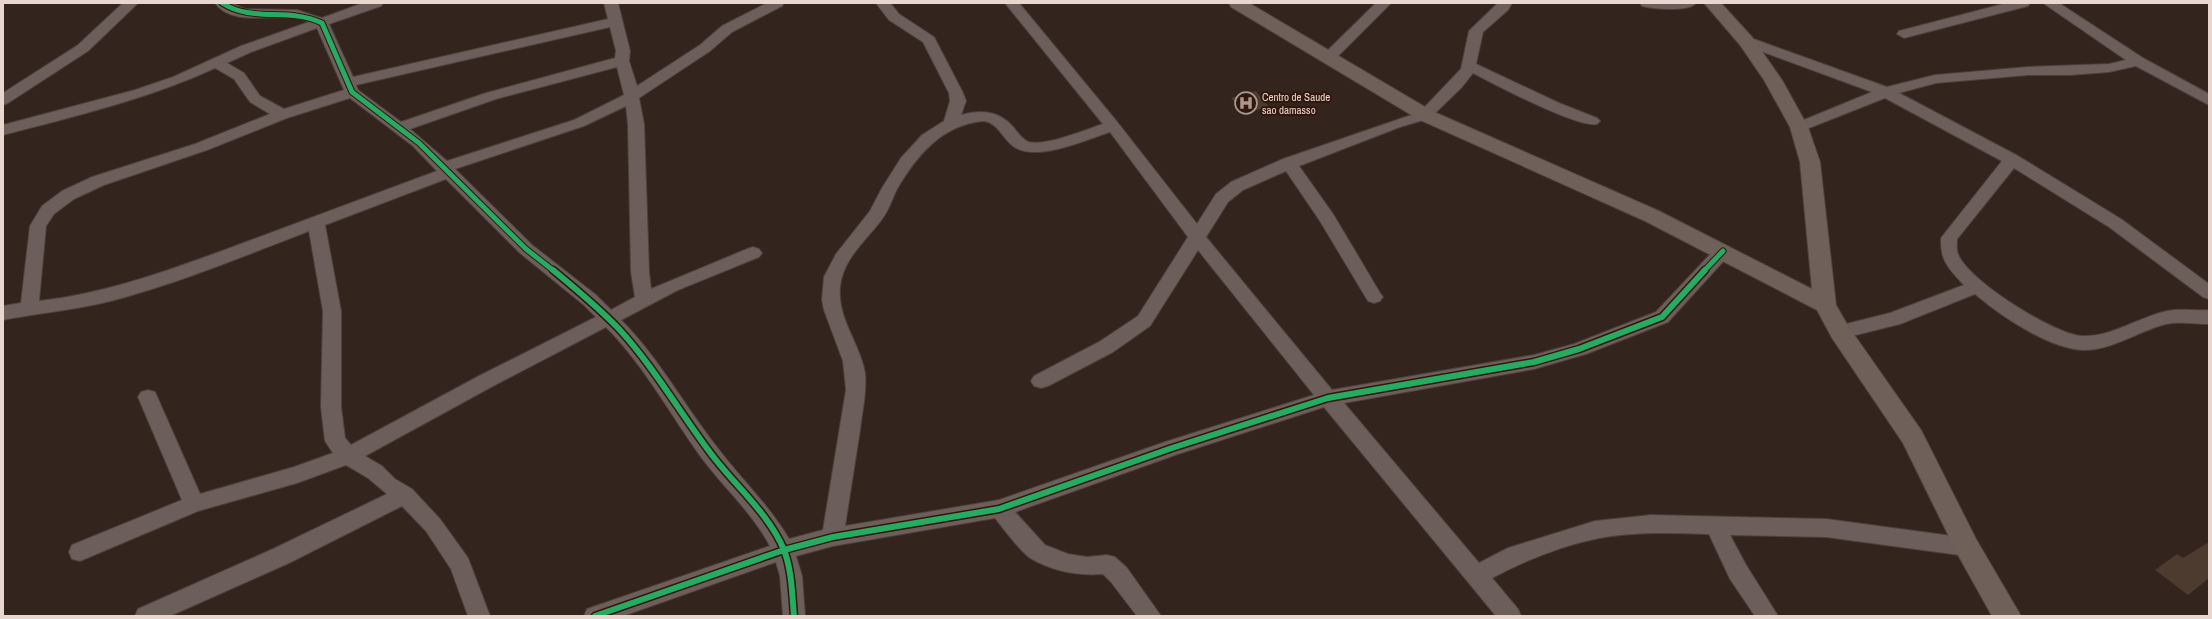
<svg xmlns="http://www.w3.org/2000/svg" width="2212" height="619" font-family="'Archivo Narrow',sans-serif">
<rect width="100%" height="100%" fill="#33241e"/>
<path fill="#4c3b2e" d="M1256,91l13,16 -25,6 -13,-15z
M2209,542v36l-21,17 -33,-25 22,-16 6,4z"/>
<g fill="none" stroke-linecap="round" stroke-linejoin="round">
<g stroke="#4e413c" stroke-width="2">
<path id="street" d="M123,3h15l-50,48 -80,52 -5,2v-12l75,-48z
M215,3h16l14,6 52,1 25,8 41,-15h20l-2,3 -52,18 24,53 255,-58 -4,-16h14l12,48 -1,10 8,25 63,-41 22,-19 45,-23h17l-2,3 -50,26 -22,19 -71,47 5,26 5,148 2,17 96,-40 6,-2 6,2 3,4 -3,4 -81,33 -57,30c37,37 63,85 95,126 24,32 53,59 73,93l34,-9 23,-140 -3,-29 -19,-51 -2,-10 2,-23 12,-23 34,-43 12,-23 19,-30 21,-23 22,-14 6,-20 -1,-8 -26,-51 -34,-22 -13,-17h14l9,11 35,23 29,56 3,8 -5,14c21,-6 39,-4 53,13 4,5 9,12 15,14 18,4 56,-12 74,-18l-98,-121h14l99,120 79,101 19,-30 15,-12 52,-23 137,-47 41,-43 8,-38 29,-28h14l-4,7 -25,22 -7,32 83,39 38,15 3,3 -3,3c-18,5 -103,-40 -124,-51l-11,14 -32,31 -30,9 -101,39 34,48 47,79 3,4 -3,4 -6,2 -6,-2 -48,-80 -34,-50 -43,19 -15,12 -22,35 126,153 202,-35 40,-11 82,-32 61,-65 6,-2 6,2 3,4 -3,4 -61,67 -82,32 -52,15 -190,34 135,160 29,-15 87,-27 56,-6 175,4 141,19 8,3 3,6 -3,6 -8,3 -141,-19 -96,-2 16,30 32,51h-23l-25,-37 -21,-45c-38,-1 -76,-3 -114,5 -34,7 -73,23 -103,39l26,31 3,7h-25l-172,-209 -146,47 -163,58 30,33 23,9 19,3 20,-2 8,2 12,11 34,48h-24l-26,-34 -8,-8c-25,2 -51,-3 -73,-16 -9,-6 -27,-30 -35,-40l-162,28 -37,10 6,20 3,40h-22l-3,-40 -4,-14 -153,54h-39l3,-7 183,-63c-18,-34 -47,-59 -69,-89 -31,-43 -57,-92 -95,-130l-113,59 -128,70 17,10 13,13 17,10 28,30 28,39 22,58h-22l-17,-47 -25,-38 -24,-25 -113,57 -119,53h-35l3,-7 135,-60 114,-55 -19,-16 -22,-13 -49,18 -99,28 -118,50 -8,-2 -3,-7 3,-7 110,-45 -44,-103 3,-5 7,-2 7,2 45,102 94,-27 39,-14 -8,-12 -4,-34 2,-96 -14,-80c-65,25 -130,52 -198,70 -36,9 -72,12 -108,19v-14l18,-3 9,-77 12,-20 20,-15 30,-14 103,-33 75,-30 -20,-12 -16,-23 -19,-11c-67,31 -140,48 -212,67v-10l132,-35 38,-13 68,-31 68,-24c-26,-13 -75,8 -94,-19zM610,27l6,24 -1,7 -129,35 -85,29 -43,-32 -2,-5zM317,28l27,62 -60,19 -24,-13 -16,-23 -17,-10 24,-11zM617,67l7,28 -50,25 -127,41 -37,-32 86,-30zM350,98l63,48 24,25c-64,24 -127,47 -191,71 -68,25 -135,51 -207,59l7,-75 8,-12 20,-15 30,-14 103,-35 80,-32zM626,106l2,18 3,148 4,25 -24,13 -15,-15 -64,-50 -77,-76 129,-43zM983,121c14,1 19,16 30,25 22,17 72,-6 97,-14l78,105 -50,79 -39,26 -65,34 -3,5 3,5 7,2 7,-2 65,-34 37,-26 48,-76 116,145 -149,47 -166,58 -154,26c5,-32 10,-64 15,-96 2,-18 7,-38 5,-57 -5,-30 -28,-54 -25,-86 3,-29 26,-46 42,-68 7,-9 10,-20 15,-30 20,-34 45,-64 86,-68zM446,179l74,74 64,52 12,12 -117,59 -128,69 -6,-7 -4,-31v-96l-16,-86z
M1376,3h15l-58,58h-10l-2,-3 2,-3z
M1640,3h56c-6,9 -44,6 -54,3z
M2007,3h23l-2,3 -124,32 -7,-4 2,-3z
M2043,3h16l84,55 66,36v11l-73,-39 -27,6 -39,3h-42l-92,8 -37,10 119,63 103,63 88,65v15l-6,-2 -94,-70 -95,-59 -57,71c0,5 -1,11 1,15 9,26 97,81 124,82 30,1 57,-19 85,-25 13,-3 28,0 42,-1v14c-14,0 -29,-3 -43,0 -28,7 -54,27 -84,26 -34,-2 -81,-34 -107,-56l-75,30 -60,15 -6,-2 -3,-5 3,-5 56,-14 74,-28c-15,-16 -24,-24 -23,-47l61,-77 -117,-63 -81,32h-10l-3,-3 3,-3 78,-32 -131,-48 -2,-3 2,-3h10l136,49 48,-12 93,-8 81,-3 17,-4z"/>
</g>
<g stroke="#4e413c" stroke-width="2">
<path id="secondary" d="M1229,3h20l183,108 227,100 153,78 -12,-127 -10,-35 -26,-47 -24,-35 -36,-42h17l31,34 30,43 26,47 12,35 16,143 12,21 73,104 55,109 45,77h-29l-34,-61 -55,-112 -71,-105 -15,-28 -172,-89 -227,-102 -187,-112z"/>
</g>
<use href="#street" fill="#6c5e5a" fill-rule="evenodd"/>
<use href="#secondary" fill="#6f605a" fill-rule="evenodd"/>
<g stroke="#31170c" stroke-width="7">
<path id="cycleway-far1" d="M222,3c31,20 66,4 100,20l30,69 67,51 107,106 28,22
M1704,271l19,-20"/>
</g>
<g stroke="#31170c" stroke-width="9">
<path id="cycleway" d="M553,270c23,19 45,37 66,59 34,37 60,82 90,122 23,32 60,62 75,99 8,21 8,44 10,66
M595,616l189,-66 49,-13 166,-28 173,-61 156,-50 206,-36 45,-13 83,-32 43,-47"/>
</g>
<use href="#cycleway-far1" stroke="#26ab63" stroke-width="5"/>
<use href="#cycleway" stroke="#26ab63" stroke-width="6"/>
</g>
<defs>
<g id="hospital-ring" transform="scale(1.15)"><circle r="9.5" fill="#31170c" stroke="#a99890" stroke-width="1.5"/><path d="M-5-5h3v3.5h4V-5h3V5h-3V1.5h-4V5h-3Z" fill="#a99890"/></g>
</defs>
<g fill-rule="evenodd">
<use href="#hospital-ring" x="1246" y="103"/>
</g>
<g text-anchor="middle" dominant-baseline="central" stroke-width="4" stroke-linejoin="round" paint-order="stroke">
<g font-size="11" fill="#e9d6ce" stroke="#31170c" text-anchor="start">
<text x="1262" y="97">Centro de Saude<tspan x="1262" dy="13">sao damasso</tspan></text>
</g>
</g>
<rect width="2212" height="619" fill="none" stroke="#e9d6ce" stroke-width="8"/>
</svg>
